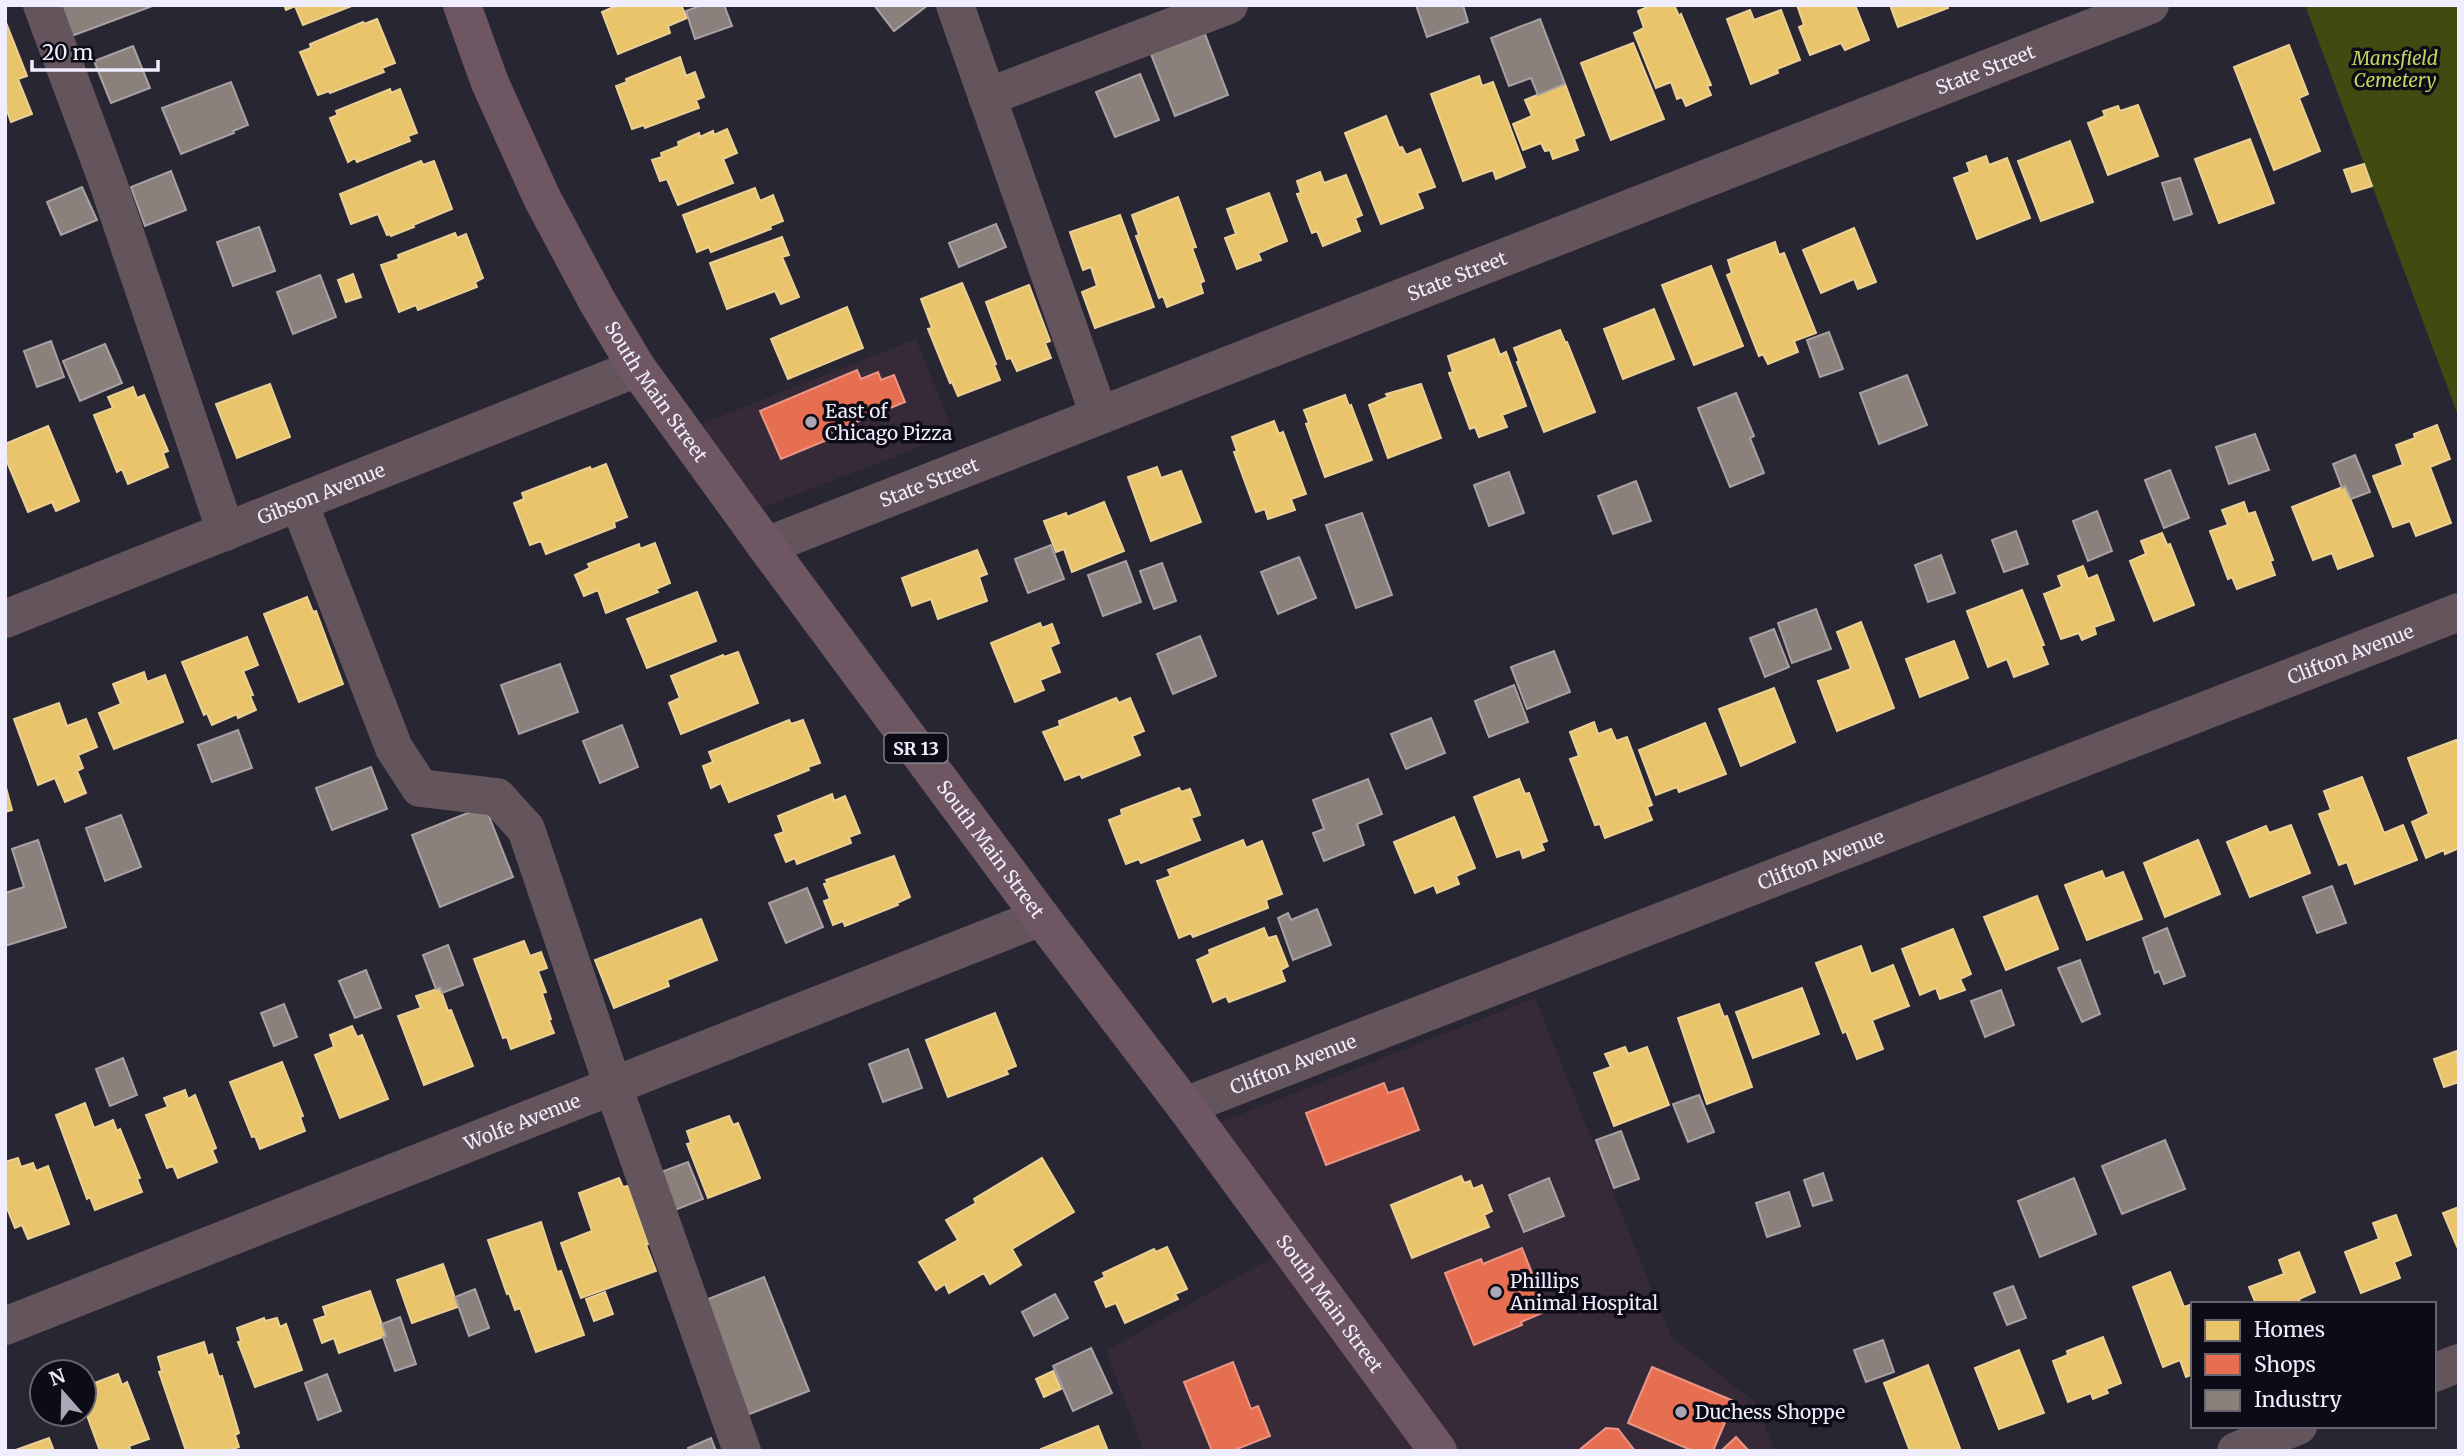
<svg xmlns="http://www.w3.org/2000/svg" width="2464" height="1456" font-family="Merriweather,serif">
<rect width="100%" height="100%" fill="#282632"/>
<path fill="#362a38" d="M916,339l38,95 -195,75 -61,-84z
M1535,998l136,339 84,65 20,49h-631l-38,-100 174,-98 -87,-120z"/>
<path fill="#414b11" d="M2305,5h154v413z"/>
<path fill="#e9c46a" stroke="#ebd096" stroke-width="2" d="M284,5h70l-51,20 -8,-19 -9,4z
M618,5h63l6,13 -19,8 2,7 -52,21 -16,-42z
M1652,5h22l5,11 2,-2 30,71 -4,1 4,9 -25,11 -4,-9 -5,2 -6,-17 -15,6 -22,-55 10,-5 -6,-17z
M1797,5h58l14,35 -24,10 -4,-7 -31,12 -11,-28 5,-2z
M1890,5h57l1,3 -50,19z
M1750,10l4,10 27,-10 19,50 -23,9 1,4 -27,11 -24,-65z
M377,19l18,44 -13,5 2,4 -54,21 -1,-2 -11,4 -18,-43 11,-4 -1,-4 53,-22 1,2z
M5,20l22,56 -9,3 14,35 -21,8 -6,-17z
M1633,43l31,76 -53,21 -30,-77z
M2289,45l19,49 -9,4 21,53 -46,19 -40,-103z
M680,57l6,19 9,-4 9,25 -8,3 3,8 -54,20 -1,-3 -12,4 -16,-43 11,-4 -1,-3z
M1479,76l3,10 11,-4 32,85 -29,12 -3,-9 -30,11 -32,-87z
M1565,84l19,51 -10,4 4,11 -25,9 -3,-9 -5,1 -4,-8 -18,7 -10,-26 19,-8 -7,-16z
M390,89l1,4 9,-4 17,44 -9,3 2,5 -53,21 -2,-4 -7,4 -18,-44 8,-3 -2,-4z
M2138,105l20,51 -50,19 -20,-52 17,-7 -2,-5 15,-5 2,5z
M1386,116l13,32 3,-1 4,8 14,-6 15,38 -18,6 6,15 -42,16 -36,-91z
M727,129l10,24 -14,6 10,24 -55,22 -11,-26 -7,2 -8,-21 10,-3 -1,-4 18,-7 -1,-4 21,-9 1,4 13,-6 1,4z
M2250,139l24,64 -55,20 -24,-64z
M2070,141l23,61 -52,19 -23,-60z
M1986,156l3,9 18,-7 23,60 -53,21 -23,-61 16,-6 -3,-9z
M421,161l2,4 11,-4 18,48 -39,16 1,2 -23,9 -1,-2 -3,1 -9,-21 -27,10 -11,-30z
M2364,164l8,22 -20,6 -8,-22z
M1320,172l4,11 22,-8 16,40 -7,3 5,13 -37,15 -6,-15 -5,2 -15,-39 4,-1 -4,-12z
M755,188l5,13 13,-6 10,26 -13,5 1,3 -60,23 -2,-5 -12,5 -14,-37z
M1269,193l18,48 -29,12 3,7 -24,9 -12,-31 11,-4 -9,-25z
M1178,197l18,50 -4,1 12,33 -4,2 3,10 -36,14 -4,-11 -4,2 -23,-62 3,-1 -7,-20z
M1120,215l34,92 -59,21 -13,-36 15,-6 -6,-19 -8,3 -13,-38z
M1854,228l22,54 -18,7 -4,-10 -33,14 -18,-43z
M455,233l2,5 9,-4 17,44 -8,4 2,5 -59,23 -2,-5 -17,7 -18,-47 18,-6 -1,-4z
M782,237l7,18 -7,2 17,40 -18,7 -6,-13 -48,18 -17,-46z
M1775,242l4,13 5,-2 32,80 -22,8 4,11 -30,12 -5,-10 -4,2 -32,-81 5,-2 -4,-13z
M1711,266l32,80 -49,19 -32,-80z
M353,274l8,23 -15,5 -8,-22z
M962,283l34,81 -2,1 6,15 -42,16 -6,-14 -2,1 -22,-54 4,-1 -11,-29z
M1029,285l21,56 -5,2 6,15 -34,13 -6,-13 -4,1 -21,-57z
M847,307l16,41 -75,31 -17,-40z
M1654,309l20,50 -51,20 -19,-50z
M1560,330l5,12h2l28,70 -51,20 -27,-70 2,-1 -5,-13z
M1494,339l6,16 6,-3 20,54 -24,9 5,12 -28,10 -4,-10 -5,2 -21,-56 4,-1 -5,-16z
M270,384l20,53 -53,21 -21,-54z
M1421,384l20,54 -53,20 -19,-53 19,-8 -2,-3z
M133,387l4,11 7,-3 24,56 -5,2 5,14 -40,17 -6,-15 -5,3 -23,-57 19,-7 -5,-11z
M1345,395l4,11 2,-1 21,55 -47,17 -19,-53 3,-1 -5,-13z
M1274,421l5,13 4,-2 23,62 -15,5 4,11 -27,9 -3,-10 -9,3 -22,-60 3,-1 -5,-14z
M2437,425l13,34 -20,8 21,56 -35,13 -6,-15 -17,6 -20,-51 30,-11 -7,-20 19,-7 -1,-4z
M48,426l31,75 -23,10 -4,-9 -24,10 -23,-55v-13z
M606,464l21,53 -13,5 1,5 -69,27 -5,-13 -11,4 -16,-42 10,-4 -2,-6 68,-26 1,3z
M1157,467l4,11 20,-7 20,51 -50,19 -23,-64z
M2345,486l28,70 -35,13 -6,-16 -19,7 -21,-53z
M1104,502l20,49 -52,21 -8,-23 -8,3 -12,-31 22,-8 1,4z
M2244,502l4,12 7,-2 18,48 -3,1 5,14 -38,14 -5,-12 -4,2 -18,-48 18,-6 -6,-15z
M2162,533l5,12 3,-1 24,61 -40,16 -24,-60 16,-7 -5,-13z
M655,543l15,40 -14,6 2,3 -52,21 -8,-23 -14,6 -9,-21 15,-7 -2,-4 51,-20 1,5z
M977,550l10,24 -8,3 8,24 -49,18 -7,-20 -19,7 -10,-28z
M2083,566l5,13 9,-4 17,45 -20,7 2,7 -14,6 -3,-7 -18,6 -17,-45 18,-7 -4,-11z
M2022,590l22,55 -3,1 7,18 -34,13 -7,-18 -19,8 -21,-56z
M697,592l19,49 -69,27 -20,-49z
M307,597l6,15 3,-1 27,73 -44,18 -35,-88z
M1861,622l33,86 -57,23 -19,-50 33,-12 -14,-37z
M1040,623l2,5 10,-4 7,19 -9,4 10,25 -20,8 4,10 -29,12 -24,-59z
M247,637l11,28 -15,6 10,24 -3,1 6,14 -18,8 -1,-4 -25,11 -5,-12 -3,2 -22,-53z
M1954,641l14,37 -48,19 -14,-38z
M738,652l20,51 -77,31 -12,-31 11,-5 -9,-22 52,-21 1,2z
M144,672l3,10 18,-7 18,47 -69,27 -15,-36 22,-9 -8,-20z
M1774,688l21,54 -54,24 -22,-57z
M1116,698l3,5 11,-5 14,33 -12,5 8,19 -58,23 -2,-4 -15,6 -22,-48 17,-6 -1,-5z
M59,703l8,23 19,-7 11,28 -19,8 5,13 -6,3 9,22 -21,9 -10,-24 -17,7 -24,-66z
M789,720l2,4 12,-4 17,43 -12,4 1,3 -80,32 -8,-19 -10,5 -8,-22 10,-4 -4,-10z
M1594,722l4,12 13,-5 5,12 11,-4 25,68 -5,2 5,13 -47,18 -5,-14 -5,1 -25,-66 9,-3 -9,-24z
M1705,723l21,51 -47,18 -2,-5 -21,8 -17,-45z
M2456,740l3,6v102l-14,6 -1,-4 -18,8 -14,-36 17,-8 -21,-56z
M2362,777l22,56 19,-8 14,35 -62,24 -8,-22 -8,3 -20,-51 12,-4 -7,-19z
M1519,779l6,15 4,-1 18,48 -6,2 3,7 -21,8 -3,-9 -23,8 -23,-60z
M5,784l7,26 -7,2z
M1179,788l2,4 9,-3 10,26 -9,3 9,22 -59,23 -2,-4 -13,5 -17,-44 13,-5 -1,-5z
M832,794l2,7 11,-5 15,37 -11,4 2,6 -54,21 -2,-6 -9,4 -11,-27 9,-3 -6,-16z
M1454,817l21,51 -19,8 3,8 -22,9 -3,-8 -19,8 -21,-51z
M2291,825l19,48 -60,24 -23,-55 39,-16 3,7z
M1243,840l3,8 16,-7 20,53 -16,6 2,8 -75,29 -2,-4 -12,5 -22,-57 14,-5 -3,-6z
M2198,840l22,54 -55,23 -21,-54z
M894,856l16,41 -13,6 1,2 -53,21 -2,-5 -10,4 -9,-24 6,-2 -6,-15 4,-1 -2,-3z
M2102,871l3,8 18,-7 19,47 -55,21 -22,-55z
M2037,896l21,53 -52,21 -22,-53z
M701,919l16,41 -50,20 2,6 -55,22 -19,-48z
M1264,928l4,10 8,-2 12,30 -7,4 4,11 -56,21 -3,-6 -13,6 -16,-42 13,-6 -1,-4z
M1953,929l18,45 -11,5 5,11 -25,9 -4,-11 -16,7 -18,-46z
M524,941l6,15 11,-4 6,16 -9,3 8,21 -4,1 9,26 -2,1 5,13 -43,16 -4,-12 -4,1 -29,-79z
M1861,946l10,28 22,-9 16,41 -37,14 11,29 -26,10 -11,-28 -3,2 -27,-70z
M440,988l8,23 3,-1 22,56 -49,19 -26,-69 23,-8 -5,-12z
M1802,988l17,46 -66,24 -17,-46z
M1719,1004l5,13 3,-1 25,71 -45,17 -29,-86z
M995,1013l21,53 -10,4 2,4 -60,23 -22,-57z
M352,1026l5,11 5,-2 26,64 -48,19 -25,-63 19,-8 -4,-12z
M1625,1047l3,7 19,-7 22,58 -55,21 -20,-53 17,-6 -6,-13z
M2457,1051l2,31 -15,5 -10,-28z
M282,1062l21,54 -3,1 5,14 -45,18 -5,-13 -3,1 -22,-55z
M185,1090l3,9 7,-4 21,53 -4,2 5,12 -39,16 -5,-12 -6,2 -21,-53 22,-8 -4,-9z
M85,1103l9,25 19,-8 4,11 3,-2 20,49 -3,1 5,13 -47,18 -5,-13 -3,2 -31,-84z
M729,1116l4,9 5,-2 22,55 -52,20 -21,-54 4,-1 -4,-12z
M18,1158l3,9 12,-4 3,8 12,-5 21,58 -41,15 -6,-14 -7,3 -10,-25v-41z
M1042,1158l32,54 -62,37 9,16 -31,19 -6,-11 -35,20 -4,-9 -9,6 -17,-28 39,-22 -12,-20 30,-17 -2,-4z
M1461,1176l3,7 6,-2 3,8 9,-4 10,26 -8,4 5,12 -77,31 -21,-53z
M619,1178l4,9 5,-1 21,58 -3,1 10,26 -75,27 -20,-55 31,-12 -13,-38z
M2459,1207v44l-16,-38z
M2396,1215l15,40 -17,7 6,16 -39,15 -16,-41 34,-13 -6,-16z
M541,1222l16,50 4,-1 23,64 -48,17 -16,-44 -5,2 -6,-17 -2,1 -19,-54z
M1167,1247l20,42 -12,5 3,5 -53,24 -9,-20 -10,4 -11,-25 10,-5 -2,-4 51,-24 2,3z
M2299,1252l16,40 -16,7 2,5h-45l-7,-17 35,-13 -5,-14z
M443,1264l15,43 -46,16 -15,-43z
M2170,1272l14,35 9,-3v70l-7,3 -6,-17 -17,7 -30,-80z
M370,1291l16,45 -47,17 -5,-15 -12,5 -8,-23 12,-4 -3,-9z
M605,1292l8,22 -19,7 -8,-22z
M264,1318l1,3 12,-3 3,9 6,-3 16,46 -47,17 -17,-45 3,-1 -4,-13z
M2103,1337l18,46 -15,6 2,4 -15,6 -2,-6 -23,9 -15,-41 15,-6 -1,-4z
M204,1342l4,14 4,-2 7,23 3,-1 17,57 -4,2 4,12 -11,4h-42l-27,-79 3,-1 -4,-14z
M2019,1350l25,63 -45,16 -24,-61z
M1928,1365l33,86h-51l-26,-68z
M1053,1371l8,18 -17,8 -8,-18z
M118,1374l4,11 5,-3 22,57 -20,7 2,5h-31l-16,-44v-20z
M1098,1426l10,25h-66l-1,-2z
M49,1438l5,13h-41z"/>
<path fill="#e76f51" stroke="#ea9585" stroke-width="2" d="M857,370l4,9 17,-7 3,8 13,-5 11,27 -75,31 2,5 -51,21 -21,-48z
M1384,1083l4,10 15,-5 16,42 -93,35 -20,-52z
M1522,1248l25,63 -26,11 1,3 -48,20 -29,-72 36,-14 2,5z
M1233,1362l18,47 7,-3 12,30 -38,15h-20l-28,-69z
M1652,1367l82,34 -21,50h-20l-65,-28z
M1606,1428l12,1 17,22h-57z
M1736,1437l13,14h-28z"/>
<path fill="#8a817c" stroke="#a9a1a3" stroke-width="2" d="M57,5h98l-86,32z
M702,5h22l8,21 -37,13 -9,-28z
M874,5h54l-34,26z
M1416,5h47l5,17 -41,15z
M1540,19l25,65 -27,11 -7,-17 -22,8 -18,-48z
M1205,34l23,61 -53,21 -24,-62z
M133,46l17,42 -39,15 -17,-42z
M1140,74l19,46 -44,17 -19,-45z
M231,82l17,43 -15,6 1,2 -53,21 -19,-46z
M171,171l15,39 -41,16 -14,-39z
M2180,178l12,36 -18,6 -12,-37z
M82,187l15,33 -36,15 -14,-33z
M996,224l10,23 -47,20 -10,-24z
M259,227l16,44 -42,15 -16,-44z
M320,275l16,42 -43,17 -16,-42z
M1829,332l14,37 -23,8 -13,-37z
M51,341l13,36 -27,10 -13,-36z
M105,344l17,39 -42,18 -17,-40z
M1907,375l20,50 -48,19 -19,-51z
M1736,393l18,43 -4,2 14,35 -34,14 -32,-79z
M2255,434l14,36 -40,14 -13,-37z
M2355,455l15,37 -19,7 -6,-13 -3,2 -9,-24z
M2170,470l19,48 -25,10 -19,-48z
M1509,472l15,41 -35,13 -15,-41z
M1636,481l15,40 -38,13 -15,-38z
M2097,511l15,40 -24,10 -15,-40z
M1362,513l30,82 -36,13 -30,-83z
M2016,531l12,33 -24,8 -12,-32z
M1051,545l13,34 -36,14 -13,-34z
M1941,555l14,38 -27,9 -13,-37z
M1299,557l17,41 -38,16 -17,-42z
M1126,561l15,41 -38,14 -15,-41z
M1162,563l14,38 -22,8 -14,-38z
M1816,609l15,40 -39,14 -14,-40z
M1774,629l15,38 -24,10 -15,-39z
M1200,636l16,40 -43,18 -16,-40z
M1554,651l16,41 -43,17 -16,-42z
M560,664l18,48 -59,22 -18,-49z
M1514,685l14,37 -39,15 -14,-36z
M1431,718l14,35 -39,16 -15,-35z
M622,725l16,42 -38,16 -17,-42z
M238,730l14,38 -40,14 -14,-37z
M371,767l16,42 -55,21 -16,-42z
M1368,779l14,35 -25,10 7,21 -40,16 -11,-28 11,-4 -11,-29z
M485,806l28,71 -73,30 -28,-72z
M121,815l20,52 -36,14 -19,-53z
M38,840l28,87 -61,19v-53l19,-6 -12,-38z
M2332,886l14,37 -29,10 -14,-36z
M807,888l16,39 -37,16 -17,-40z
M1317,909l14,36 -38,15 -15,-42 10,-5 3,7z
M2167,928l18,48 -21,8 -5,-13 -4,2 -12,-35z
M448,945l15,40 -21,8 -2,-5 -4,1 -13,-34z
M2080,960l20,54 -18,8 -24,-54z
M366,970l15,38 -26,10 -16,-37z
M2001,990l13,35 -29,12 -14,-36z
M284,1004l13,33 -23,9 -13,-33z
M908,1049l14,39 -39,14 -14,-38z
M123,1058l14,37 -27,11 -14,-37z
M1699,1095l15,37 -26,10 -15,-38z
M1621,1131l18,48 -25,9 -18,-48z
M2165,1140l20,49 -63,25 -20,-48z
M688,1162l15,37 -28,11 -14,-38z
M1823,1173l9,27 -19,6 -9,-26z
M1549,1178l15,38 -40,16 -15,-37z
M2074,1178l22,56 -56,23 -22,-56z
M1789,1192l11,34 -33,11 -11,-34z
M764,1277l45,114 -62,24 -44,-114z
M2013,1286l13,32 -19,7 -13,-32z
M475,1289l14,39 -20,8 -14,-39z
M1055,1294l13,24 -34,18 -12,-24z
M400,1317l16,47 -21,7 -12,-34 3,-1 -4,-12z
M1883,1340l11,32 -28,10 -12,-32z
M1091,1348l21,45 -39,18 -20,-45z
M327,1374l14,37 -23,9 -13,-37z
M711,1438l5,13h-27l-1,-3z"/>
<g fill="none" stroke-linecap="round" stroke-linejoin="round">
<g stroke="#64545b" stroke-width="38">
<path d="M42,5l65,175 119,352"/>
<path d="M955,5l144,410"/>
<path d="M987,97l242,-92"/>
<path d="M299,503l95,245 26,40 77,9 29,32 87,257 129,365"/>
<path id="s1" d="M766,546l1384,-541"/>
<path id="s2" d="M5,619l632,-251"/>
<path id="s3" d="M1185,1106l1274,-494"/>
<path id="s4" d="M5,1326l1036,-409"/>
<path d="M2434,1373l25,-10"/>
<path d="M2236,1451l62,-25"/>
</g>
<path stroke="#6e5762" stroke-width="38" id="s5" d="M462,5l28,78 52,115 55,103 40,67 129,178 275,371 144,189 253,345"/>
</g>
<g fill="#aaa7b7" stroke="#0d0b16" stroke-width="2.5">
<circle cx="811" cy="422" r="7"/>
<circle cx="1496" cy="1292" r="7"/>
<circle cx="1681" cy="1412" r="7"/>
</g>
<g text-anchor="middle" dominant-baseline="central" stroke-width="7" stroke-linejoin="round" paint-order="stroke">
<rect fill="#0d0b16" stroke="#aca9b8" stroke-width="2" x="884.5" y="733.5" width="63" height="29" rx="5"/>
<g font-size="18" font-weight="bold" fill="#f0edfe">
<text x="916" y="748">SR 13</text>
</g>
<g font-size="19" font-style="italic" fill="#bfd75e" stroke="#0d0b16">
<text x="2395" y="58">Mansfield<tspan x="2395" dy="22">Cemetery</tspan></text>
</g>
<g font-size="19" fill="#f0edfe" stroke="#0d0b16">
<text stroke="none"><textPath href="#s1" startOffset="1309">State Street</textPath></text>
<text stroke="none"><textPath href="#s1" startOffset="742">State Street</textPath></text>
<text stroke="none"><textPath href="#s5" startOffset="434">South Main Street</textPath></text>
<text stroke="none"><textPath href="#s1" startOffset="175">State Street</textPath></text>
<text stroke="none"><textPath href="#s2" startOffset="340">Gibson Avenue</textPath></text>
<text stroke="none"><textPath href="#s3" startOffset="1250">Clifton Avenue</textPath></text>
<text stroke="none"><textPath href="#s5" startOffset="1001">South Main Street</textPath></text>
<text stroke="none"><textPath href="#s3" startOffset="682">Clifton Avenue</textPath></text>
<text stroke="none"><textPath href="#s3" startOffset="116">Clifton Avenue</textPath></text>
<text stroke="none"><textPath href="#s4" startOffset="556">Wolfe Avenue</textPath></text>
<text stroke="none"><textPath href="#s5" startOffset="1568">South Main Street</textPath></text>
</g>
<g font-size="19" fill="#f0edfe" stroke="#0d0b16" text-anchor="start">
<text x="825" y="411">East of<tspan x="825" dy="22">Chicago Pizza</tspan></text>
<text x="1510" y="1281">Phillips<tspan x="1510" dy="22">Animal Hospital</tspan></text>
<text x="1695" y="1412">Duchess Shoppe</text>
</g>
</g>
<rect width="2464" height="1456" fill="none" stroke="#f0edfe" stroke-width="14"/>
<rect x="2191" y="1302" width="245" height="126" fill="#0d0b16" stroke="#686573" stroke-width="2"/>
<rect x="2205" y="1320" width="35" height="21" fill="#e9c46a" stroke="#686573" stroke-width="2"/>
<text x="2254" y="1337" font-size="21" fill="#f0edfe">Homes</text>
<rect x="2205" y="1354" width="35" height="21" fill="#e76f51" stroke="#686573" stroke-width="2"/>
<text x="2254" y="1372" font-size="21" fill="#f0edfe">Shops</text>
<rect x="2205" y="1390" width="35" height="21" fill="#8a817c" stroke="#686573" stroke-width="2"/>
<text x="2254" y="1407" font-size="21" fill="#f0edfe">Industry</text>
<g transform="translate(63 1393) rotate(340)"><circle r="33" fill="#0d0b16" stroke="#686573" stroke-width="2"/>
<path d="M0-5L12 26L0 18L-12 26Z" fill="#aaa7b7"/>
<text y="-10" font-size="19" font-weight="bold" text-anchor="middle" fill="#f0edfe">N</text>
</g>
<path d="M32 60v10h126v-10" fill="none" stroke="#f0edfe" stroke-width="3.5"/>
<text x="42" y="60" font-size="21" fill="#f0edfe" stroke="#0d0b16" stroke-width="5" paint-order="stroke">20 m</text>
</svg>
